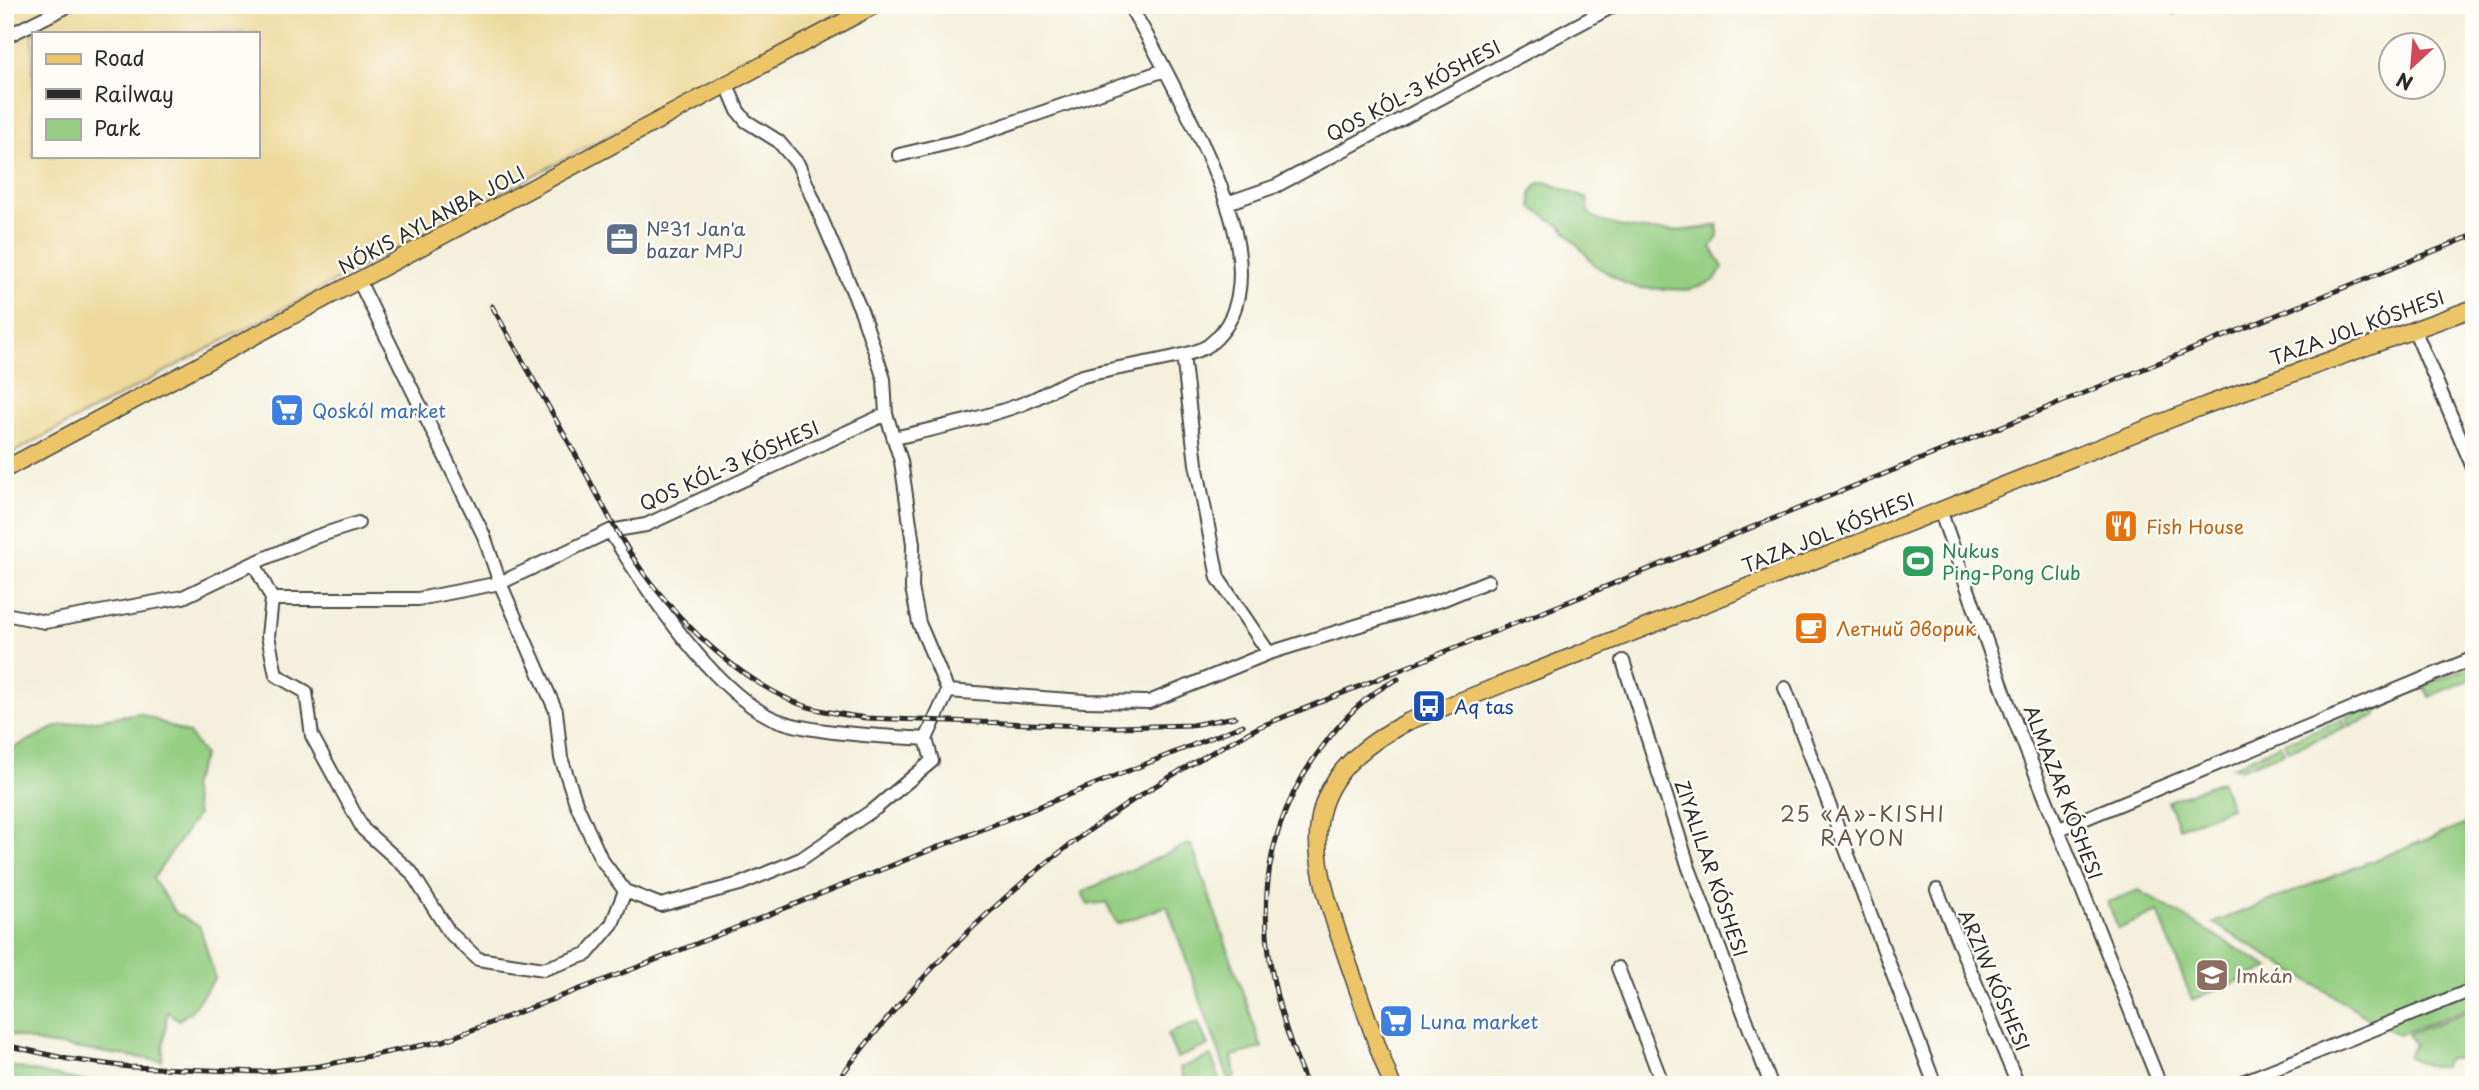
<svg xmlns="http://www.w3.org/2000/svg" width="2479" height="1090" font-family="'Playpen Sans',sans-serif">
<rect width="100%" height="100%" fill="#fdfcf7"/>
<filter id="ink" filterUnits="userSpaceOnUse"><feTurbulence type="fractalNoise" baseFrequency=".0143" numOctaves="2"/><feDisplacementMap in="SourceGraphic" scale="14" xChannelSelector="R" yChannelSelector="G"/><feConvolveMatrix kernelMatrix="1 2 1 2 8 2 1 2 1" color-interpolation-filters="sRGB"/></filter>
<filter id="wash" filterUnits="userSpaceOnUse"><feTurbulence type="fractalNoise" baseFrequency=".00686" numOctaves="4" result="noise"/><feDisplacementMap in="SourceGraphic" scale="28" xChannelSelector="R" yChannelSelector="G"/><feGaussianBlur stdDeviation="1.57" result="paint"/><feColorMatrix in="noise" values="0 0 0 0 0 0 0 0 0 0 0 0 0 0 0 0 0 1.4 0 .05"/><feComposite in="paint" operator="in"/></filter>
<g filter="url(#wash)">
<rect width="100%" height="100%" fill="#f4f0dd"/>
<path fill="#94ce82" stroke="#607c56" stroke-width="2" d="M1546,182l41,17 2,15c30,20 93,20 129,11v12l-7,10 12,20 -9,14 -25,9 -50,-2 -15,-5 -28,-17 -35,-40 -29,-18 -1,-14 6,-10z
M2474,665v13l-45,19 -5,-12z
M2382,703l-6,13 -26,10 -4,-9z
M139,713l50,21 15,21 -13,31 6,29 -44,64 23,34 24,14 15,51 -25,34 -11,8 -12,-8 -5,49 -122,-18 -35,-10v-281l53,-26z
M2343,719l3,9 -58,23 -4,-9z
M2280,744l4,8 -44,17 -8,-2z
M2221,781l10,27 -52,20 -11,-27z
M2474,821v185l-76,29 -185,-112z
M1188,844l4,2 70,202 -30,8 3,21 -6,3 -62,-174 -50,18 -11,-22 -18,3 -6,-13z
M2139,890l131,78 -78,32 -34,-88 -40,17 -10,-27z
M2474,1009v36l-8,13 -18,1 -5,8h-13l-22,-10 6,-13 -6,-10z
M1198,1022l10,24 -31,12 -10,-24z
M1211,1056l11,29h-36l-6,-17z
M5,1065l91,19 14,1h-105z"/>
<path fill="#eeda9e" stroke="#8c8264" stroke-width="2" fill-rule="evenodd" d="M5,5h848l-848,452zM33,33h224v123h-224z"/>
</g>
<g filter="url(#ink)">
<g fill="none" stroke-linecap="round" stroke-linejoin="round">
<g stroke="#494946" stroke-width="16">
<path id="minor" d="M2172,5l1,2
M5,37l65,-32
M726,83l12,28 8,10 32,20 20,23 64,149 22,66 2,35 15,47 12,83 -1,44 7,35 29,68
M899,155l63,-15 203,-70
M1227,203l49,-17 339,-181
M359,281l125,255 16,47 110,-52 36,-6 240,-111
M2414,329l60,141
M1183,355l13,109 22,114 51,75
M894,438c43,-10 87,-19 128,-34 20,-7 37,-20 58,-27 28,-9 112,-19 129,-32 71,-57 2,-185 -29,-246 -16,-32 -32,-63 -51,-94
M1940,510l72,204 148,371
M610,531c35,57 99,154 158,185 33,18 118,20 158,23
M254,563l18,36 -4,37 8,39 30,17 6,44 51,93 48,43 38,60 29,27 66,10 43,-15 25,-30 13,-33
M272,599h146l82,-16 56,128 5,47 15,45 25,56 24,32 36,14 79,-21 61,-25 75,-51 56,-47 -6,-22 22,-48
M5,614l40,8 138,-25 71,-34 58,-25 46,-15
M1623,661l66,207 82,217
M1785,688l150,397
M948,691l136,10 65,1 120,-49 175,-54 44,-18
M2057,830l417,-172
M1937,890l81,195
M1618,968l45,117
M2235,1085l239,-96"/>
</g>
<g stroke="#494946" stroke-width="19">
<path id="major" d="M5,469l870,-464
M1392,1085c-17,-44 -32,-88 -47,-132 -37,-105 -52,-171 62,-231l799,-317 268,-97"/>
</g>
<use href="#minor" stroke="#fff" stroke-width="12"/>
<use href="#major" stroke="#edc569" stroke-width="16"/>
<g stroke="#2b2b2b" stroke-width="5">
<path id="rail" d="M492,306c29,51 57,102 86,153 23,41 43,86 73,124 36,46 87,94 141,118 23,10 48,13 73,17l251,9 76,-2 43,-8
M5,1045l63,14 61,8 131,5 60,-6 123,-25 195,-74 605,-242
M834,1085c120,-159 248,-267 425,-358l1215,-492
M1307,1085c-48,-113 -65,-230 13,-335 21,-29 44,-55 78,-71"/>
</g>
<use href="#rail" stroke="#fdfcf7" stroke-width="2.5" stroke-dasharray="8" stroke-linecap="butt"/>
</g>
</g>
<defs>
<g id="office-square" transform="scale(1.75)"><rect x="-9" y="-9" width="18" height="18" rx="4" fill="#5c6f8a" stroke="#fdfcf7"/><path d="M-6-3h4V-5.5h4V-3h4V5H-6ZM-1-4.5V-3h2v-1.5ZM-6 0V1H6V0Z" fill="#fff"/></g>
<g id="supermarket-square" transform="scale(1.75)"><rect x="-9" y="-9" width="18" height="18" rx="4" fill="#3f7fe0" stroke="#fdfcf7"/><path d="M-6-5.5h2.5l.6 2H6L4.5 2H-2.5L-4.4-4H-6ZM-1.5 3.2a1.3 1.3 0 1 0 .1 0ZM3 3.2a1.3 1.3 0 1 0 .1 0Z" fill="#fff"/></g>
<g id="restaurant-square" transform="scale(1.75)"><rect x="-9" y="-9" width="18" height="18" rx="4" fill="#e8710a" stroke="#fdfcf7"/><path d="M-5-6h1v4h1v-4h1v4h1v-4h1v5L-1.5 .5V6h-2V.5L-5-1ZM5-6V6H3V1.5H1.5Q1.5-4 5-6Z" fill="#fff"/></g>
<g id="stadium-square" transform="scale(1.75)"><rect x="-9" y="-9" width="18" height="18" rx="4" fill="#2e9e5b" stroke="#fdfcf7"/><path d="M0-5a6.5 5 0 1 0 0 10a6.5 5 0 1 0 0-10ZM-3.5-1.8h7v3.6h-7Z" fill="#fff"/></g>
<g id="cafe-square" transform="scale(1.75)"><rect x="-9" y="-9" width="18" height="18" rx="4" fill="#e8710a" stroke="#fdfcf7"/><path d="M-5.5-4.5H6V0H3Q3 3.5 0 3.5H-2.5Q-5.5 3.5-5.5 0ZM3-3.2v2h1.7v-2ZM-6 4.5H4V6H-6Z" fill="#fff"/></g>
<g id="bus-square" transform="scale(1.75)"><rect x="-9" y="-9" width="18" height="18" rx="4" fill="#1a4fb4" stroke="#fdfcf7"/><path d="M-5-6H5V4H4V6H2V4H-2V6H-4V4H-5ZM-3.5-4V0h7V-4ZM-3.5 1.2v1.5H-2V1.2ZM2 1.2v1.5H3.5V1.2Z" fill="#fff"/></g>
<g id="school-square" transform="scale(1.75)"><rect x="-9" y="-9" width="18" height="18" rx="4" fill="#8d6e63" stroke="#fdfcf7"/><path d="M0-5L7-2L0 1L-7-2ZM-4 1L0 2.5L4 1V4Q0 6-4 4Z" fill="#fff"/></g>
</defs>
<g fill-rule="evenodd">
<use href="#office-square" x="622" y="239"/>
<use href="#supermarket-square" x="287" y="410"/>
<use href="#restaurant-square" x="2121" y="526"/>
<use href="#stadium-square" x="1918" y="561"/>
<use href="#cafe-square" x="1811" y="628"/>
<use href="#bus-square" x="1429" y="706"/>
<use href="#school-square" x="2212" y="975"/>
<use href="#supermarket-square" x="1396" y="1021"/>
</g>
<g text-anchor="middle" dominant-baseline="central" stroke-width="5" stroke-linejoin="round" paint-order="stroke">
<g font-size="19" fill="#2b2b2b" stroke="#fdfcf7">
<text transform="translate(1413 90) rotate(-28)">QOS KÓL-3 KÓSHESI</text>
<text transform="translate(431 219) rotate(-28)">NÓKIS AYLANBA JOLI</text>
<text transform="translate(2357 327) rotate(-20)">TAZA JOL KÓSHESI</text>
<text transform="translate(729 465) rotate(-24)">QOS KÓL-3 KÓSHESI</text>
<text transform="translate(1828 532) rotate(-22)">TAZA JOL KÓSHESI</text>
<text transform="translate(2064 792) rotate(69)">ALMAZAR KÓSHESI</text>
<text transform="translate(1712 868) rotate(71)">ZIYALILAR KÓSHESI</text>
<text transform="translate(1995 980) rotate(67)">ARZIW KÓSHESI</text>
</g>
<g font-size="19" fill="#4e5e75" stroke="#fdfcf7" text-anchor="start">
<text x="646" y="228">№31 Jan'a<tspan x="646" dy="22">bazar MPJ</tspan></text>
</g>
<g font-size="19" fill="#366cbe" stroke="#fdfcf7" text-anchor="start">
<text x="312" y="410">Qoskól market</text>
<text x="1420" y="1021">Luna market</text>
</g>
<g font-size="19" fill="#c56008" stroke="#fdfcf7" text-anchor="start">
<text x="2146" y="526">Fish House</text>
<text x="1836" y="628">Летний дворик</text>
</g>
<g font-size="19" fill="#27864d" stroke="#fdfcf7" text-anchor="start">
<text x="1942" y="550">Nukus<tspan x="1942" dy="22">Ping-Pong Club</tspan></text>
</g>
<g font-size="19" fill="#164399" stroke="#fdfcf7" text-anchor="start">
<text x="1454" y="706">Aq tas</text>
</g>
<g font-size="19" fill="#785e54" stroke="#fdfcf7" text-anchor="start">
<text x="2236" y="975">Imkán</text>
</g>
<g font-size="21" letter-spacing="2" fill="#68574b" stroke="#fdfcf7">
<text x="1863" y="813">25 «A»-KISHI<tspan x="1863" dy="24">RAYON</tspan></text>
</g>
</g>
<rect width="2479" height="1090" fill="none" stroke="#fdfcf7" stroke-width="28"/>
<rect x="32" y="32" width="228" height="126" fill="#fdfcf7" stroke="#a9a8a5" stroke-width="2"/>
<rect x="46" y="54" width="35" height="10" fill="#edc569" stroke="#a9a8a5" stroke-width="2"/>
<text x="94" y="66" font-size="21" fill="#2b2b2b">Road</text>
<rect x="46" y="89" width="35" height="10" fill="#2b2b2b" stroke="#a9a8a5" stroke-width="2"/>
<text x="94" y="102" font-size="21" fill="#2b2b2b">Railway</text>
<rect x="46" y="119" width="35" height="21" fill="#94ce82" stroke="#a9a8a5" stroke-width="2"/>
<text x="94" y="136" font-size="21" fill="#2b2b2b">Park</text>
<g transform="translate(2412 66) rotate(206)"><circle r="33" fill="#fdfcf7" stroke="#a9a8a5" stroke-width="2"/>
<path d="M0-5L12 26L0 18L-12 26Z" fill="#d1495b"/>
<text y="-10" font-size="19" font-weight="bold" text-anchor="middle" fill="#2b2b2b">N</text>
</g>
</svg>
